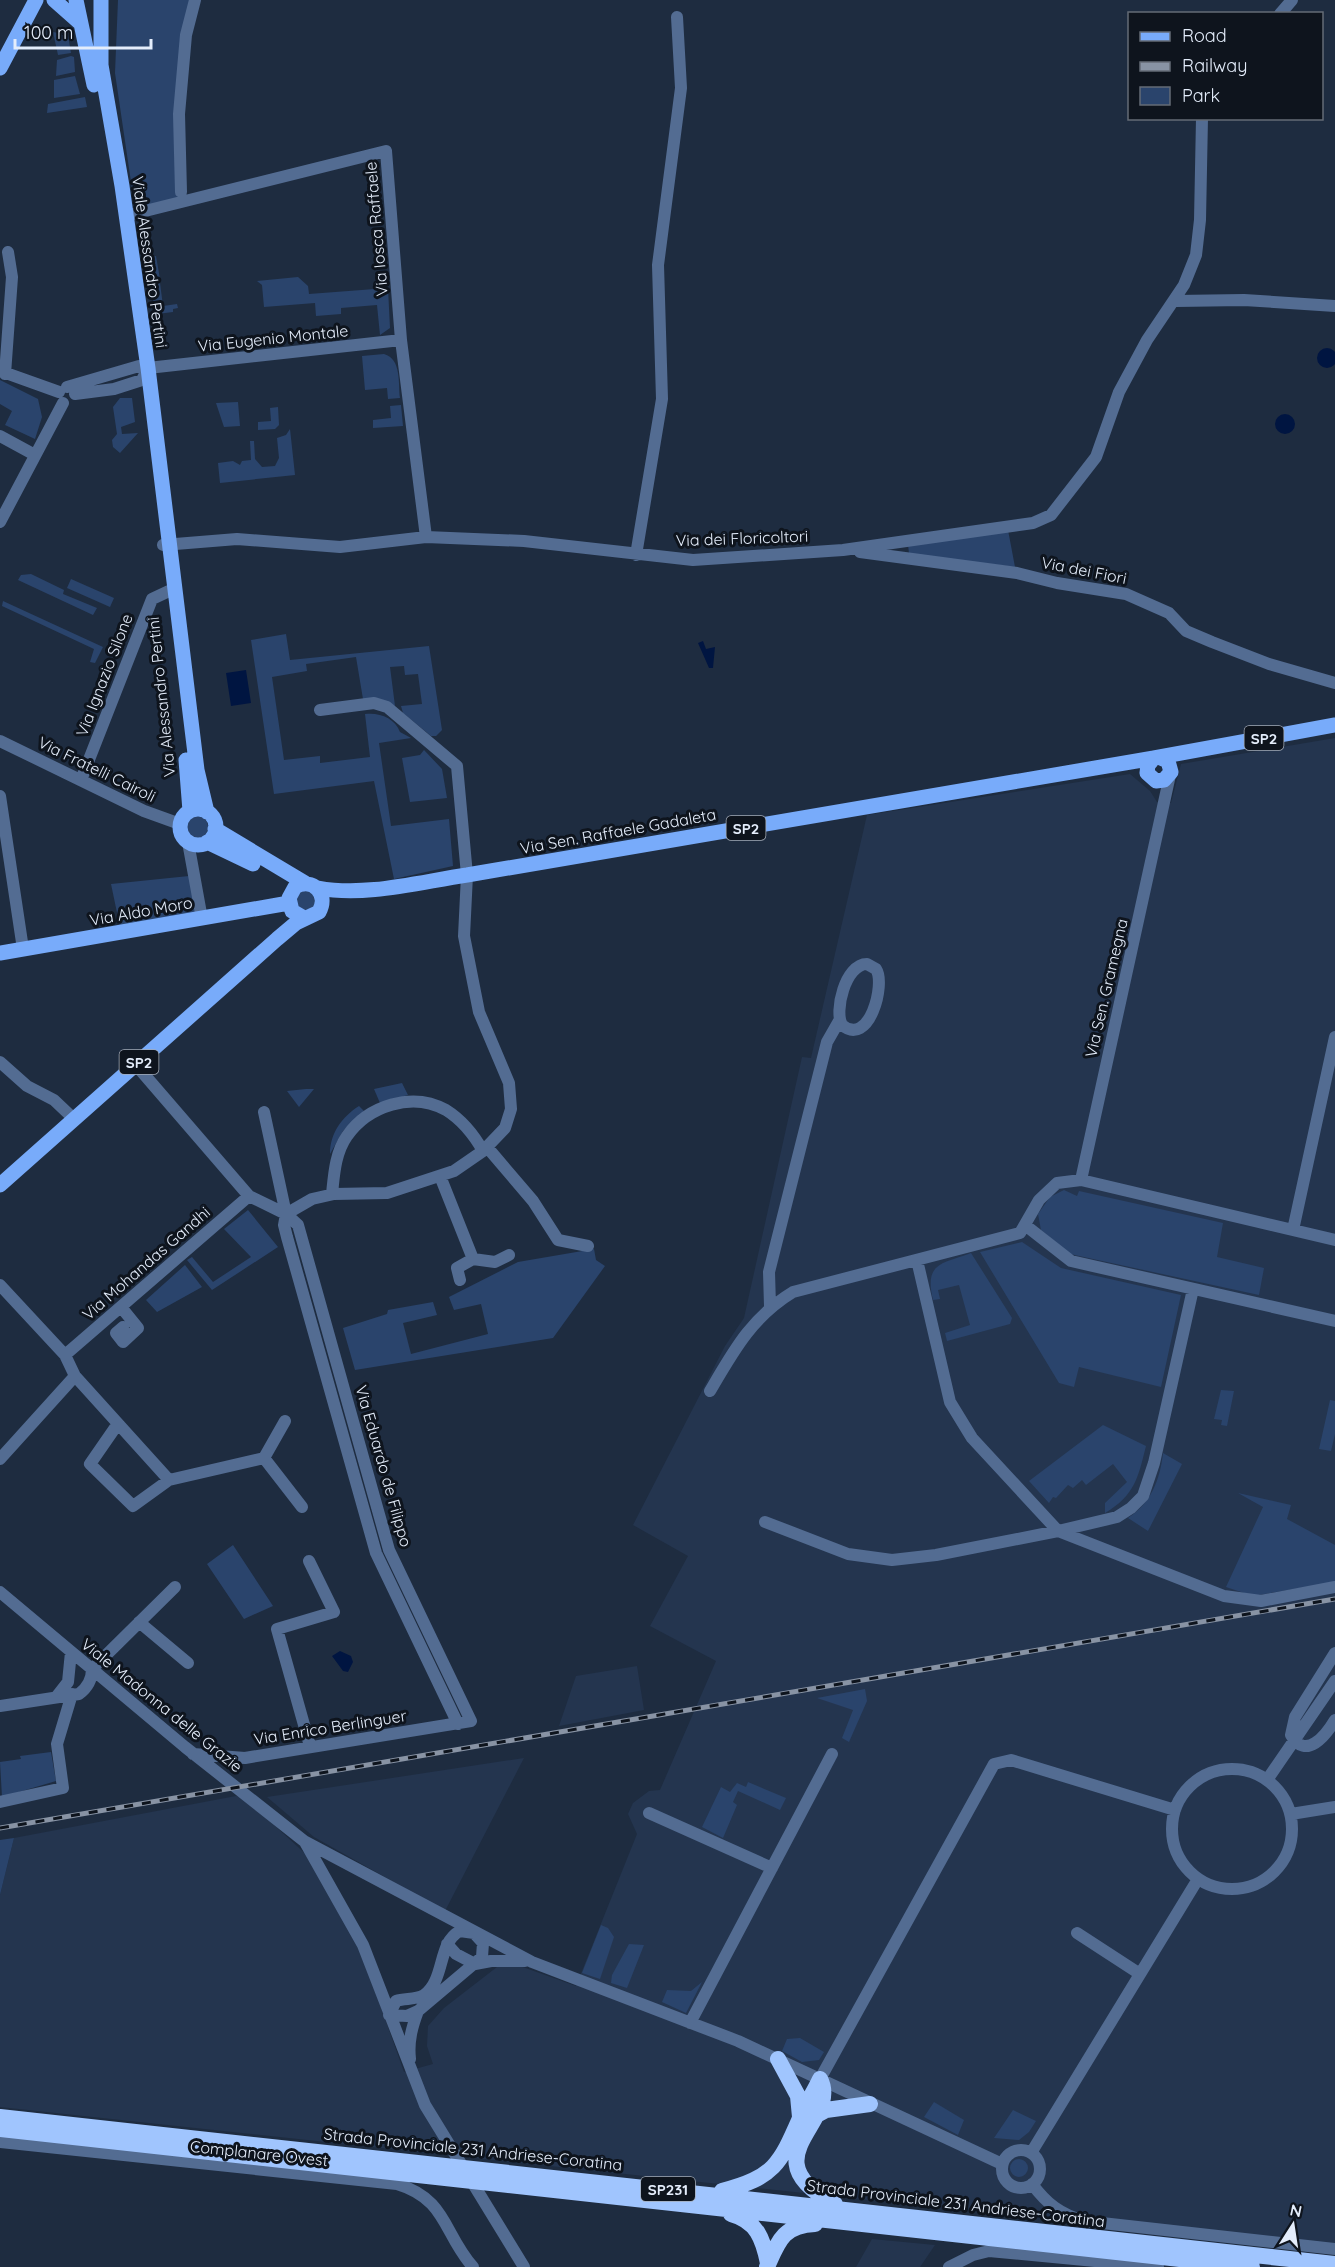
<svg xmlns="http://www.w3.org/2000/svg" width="1335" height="2267" font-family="Quicksand,sans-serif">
<rect width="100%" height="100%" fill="#1e2c40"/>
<path fill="#24354f" d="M1335,738v1512l-1335,-143v-212l14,-57 222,-42 9,2 67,62 48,88 44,124 29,-8 -6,-18 1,-20 16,-18 53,-41 20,-2 59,21 61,-152 -9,-20 5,-11 16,-12 11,-1 56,-129 -66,-35 38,-70 -55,-31 92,-179 19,-28 58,-261 9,1 56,-243 263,-41 20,17 7,11 14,1 10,-39z
M637,1666l7,44 -85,16 17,-50z
M524,1758l-79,153 -131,-74 -47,-40z
M872,2239l63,6 -15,22h-64z"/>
<path fill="#2a446c" d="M118,0h73l-17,149 4,49 -43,11 -20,-136z
M53,32l15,3 3,18 -13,2z
M71,56l3,1 1,15 -19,4 1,-16z
M75,76l5,18 -26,4v-18z
M85,97l2,10 -40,6 1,-9z
M156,256l4,23 -10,2 -4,-24z
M298,277l10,9 1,8 79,-6 2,40 -10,7 -3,-30 -36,3v6l-25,2 -1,-13 -51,4 -2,-22 -5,-4z
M160,283l3,23 14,-2 1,4 -5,1v3l-16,2 3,14 -3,2 -6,-45z
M384,354c18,5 14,30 16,44l-12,1 -1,-11 -22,2 -3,-34z
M0,380l38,19 4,18 -7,22 -30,-14 7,-14 -12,-7z
M120,398h12l3,24 -14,5 1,7 16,-1 -18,20 -7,-6 -1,-7 5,-6 -4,-27z
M238,402l2,24 -16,1 -8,-24z
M401,405l2,21 -30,2v-8l18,-2 -1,-12z
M278,407l1,18 -4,4 -17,1v-8l13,-1 -1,-13z
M290,429l5,46 -75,8 -2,-20 15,-2 7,4 2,-4 9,-1 -1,-19h4l1,18 7,8 13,-1 4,-8 -2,-20 9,-3z
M1008,530l7,37 -106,-13 -1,-10z
M31,574l33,16 -1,4 34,14 -4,7 -75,-35 3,-5z
M71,579l43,19 -4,9 -43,-19z
M3,601l100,46 -8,16 -5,-1 4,-13 -92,-43z
M286,634l4,26 139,-14 13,84 -6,6h-5l-28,-23 -2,-7 21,-2 -4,-30 -13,1 -1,-9 -14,1 5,39 -12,-6 -20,-1 -7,-42 -50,7 1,7 -35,6 12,83 36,-4v7l50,-6 -5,-43c14,-2 30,4 35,18l11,6 -32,5 12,83 58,-7 4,47 -59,13 -20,-98 -100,13 -23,-154z
M424,750l18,19 5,29 -37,4 -8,-44 18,-3z
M186 827a11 11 0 1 1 22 0a11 11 0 1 1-22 0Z
M189,876l9,36 -78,15 -9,-43z
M305,890l9,5 1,10 -9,6 -9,-5 -1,-10z
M402,1083l6,12 -28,8 -6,-14z
M306,1089h8l-15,18 -12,-16z
M359,1106l5,5 -21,20 -13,23c0,-21 12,-37 29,-48z
M1064,1190l13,6 2,-5 144,32 -6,34 47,11 -5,27 -189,-41 -29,-24 -3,-16 12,-17z
M248,1210l30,37 -66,43 -25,-30 5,-3 21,25 38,-25 -27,-28z
M1022,1242l39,26 120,27 -20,92 -82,-20 -5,20 -15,-4 -79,-131z
M594,1249l2,11 9,6 -52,72 -198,32 -12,-42 44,-14 1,-4 45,-8 4,13 -34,8 8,31 77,-20 -7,-30 -27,6 -5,-13 69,-35z
M971,1253l41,65 -2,6 -63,17 -2,-8 25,-8 -11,-40 -21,5 2,9 -7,1c-9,-38 9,-36 38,-47z
M185,1265l17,22 -45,25 -11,-12z
M1221,1390l13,1 -7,35 -6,-1 1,-5 -8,-1z
M1330,1400l5,1v33l-4,17 -12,-2z
M1103,1425l43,21c-8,32 -11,49 -41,67v-10l22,-21 -14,-18 -27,21 -4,-5 -9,8 -5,-3 -12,13 -3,-1 -4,6 -20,-22z
M1163,1453l19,11 -34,67 -20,-13c23,-15 32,-38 35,-65z
M1238,1493l53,12 -4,14 48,26v37l-82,14 -27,-9 37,-80z
M233,1545l40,61 -29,13 -37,-55z
M865,1689l2,12 -18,41 -7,-4 11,-28 -36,-12z
M51,1752l5,29 -54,16 -2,-35 21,-3 -1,-3z
M748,1782l38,16 -6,12 -42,-19 -5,11 4,3 -14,33 -21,-11 19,-40 9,5 7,-9 9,4z
M14,1838l-14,57v-55z
M601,1925l7,3 6,9 -14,42 -18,-6z
M629,1944l15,1 -17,43 -16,-5 1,-8z
M702,1982l-16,31 -24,-11 5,-12 24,1z
M800,2038l24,14 -5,8 -17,2 -20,-11 5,-12z
M934,2102l30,18 -6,15 -34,-18z
M1013,2110l23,11 -7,11 -10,8 -25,-2z
M1010 2168a9 9 0 1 1 18 0a9 9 0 1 1-18 0Z"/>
<path fill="#001541" d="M1317 358a10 10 0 1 1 20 0a10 10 0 1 1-20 0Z
M1275 424a10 10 0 1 1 20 0a10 10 0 1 1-20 0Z
M703,641l3,8 9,-2 -2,21h-4l-11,-25z
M246,670l5,33 -20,3 -5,-33z
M340,1651l11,5 2,6 -5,10 -5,-1 -11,-15z"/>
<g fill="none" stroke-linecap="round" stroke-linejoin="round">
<path stroke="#536c92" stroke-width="12" d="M1280,14l12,-14
M181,192l-2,-78 7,-79 9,-35
M125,216l261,-65 15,189 25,197
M1176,301l68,-1 91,6
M0,371l59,21
M5,374l7,-97 -4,-25
M67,387l72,-21 9,2 253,-28
M75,394l39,-5 28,-9 6,-12
M0,436l35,19
M0,522l63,-119
M163,545l74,-6 103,8 86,-10 98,4 169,19 150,-10 190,-27 18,-8 45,-58 23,-65 28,-52 37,-55 12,-30 4,-35 2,-102
M860,552l157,21 40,10 69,11 43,19 17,18 26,11 57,22 66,19
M636,555l26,-156 -4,-134 23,-177 -4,-71
M0,741l144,70 36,13
M81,780l71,-181 17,-8
M0,796l23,153
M188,842l14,77
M867,964l9,5c10,15 -7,79 -34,56 -8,-13 3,-61 25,-61z
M0,1062l27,24 27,14 20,19
M136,1065l113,131 37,18 12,11 91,325 82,171 -226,37 -52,-4
M264,1112l22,102 -2,11 3,12 89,316 82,171
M487,1147l46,54 25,39 30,6
M440,1176l33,83 22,3 14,-7
M1081,1180l89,-405
M332,1194c2,-19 3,-41 15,-58 21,-30 65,-45 99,-26 16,10 28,25 37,41
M286,1214l26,-15 22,-5 53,-1 67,-22 29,-20 22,-23 6,-19 -2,-26 -30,-71 -15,-76 3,-61 -10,-109 -70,-59 -13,-4 -54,7
M1025,1225l46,36 264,60
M1293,1230l42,-193
M917,1260l33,142 22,36 86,93 59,-14 14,-9 12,-12 11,-33 39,-174
M460,1280l-3,-12 16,-9
M0,1285l65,70 10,21 94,104 -36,26 -43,-42 27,-39
M770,1306l-1,-34 58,-230 12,-21
M121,1307l17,21 -15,14 -7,-9 7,-6
M65,1355l184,-159
M710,1391c24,-41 42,-74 83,-99l227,-59 19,-33 18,-17 24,-3 254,60
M264,1458l21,-37
M0,1459l75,-83
M169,1480l95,-22 38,49
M765,1522l83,32 44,6 44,-5 122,-24 166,65 37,5 74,-14
M309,1561l25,51 -57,17 33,117
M0,1592l185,155 119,94 228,121 206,79 264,123
M139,1622l49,41
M1335,1653l-40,64 -4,18c15,26 35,0 44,-15
M57,1696l11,-14 3,-30
M0,1706l79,-12c8,-6 13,-15 13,-25l83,-82
M1172 1829a60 60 0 1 1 120 0a60 60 0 1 1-120 0Z
M1267,1780l68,-99
M0,1802l63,-14 -6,-44 15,-50
M649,1813l123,55
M1291,1814l44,-7
M305,1842l58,103 62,160 99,162
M460,1931l14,2 9,10 -1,14 -64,54 -11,5 -18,-1 7,-14c9,-3 20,-1 28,-6 22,-16 13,-52 36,-64z
M1077,1933l63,41
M447,1944l9,10 19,10 16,-3h34
M690,2023l142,-269
M410,2059c-2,-18 2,-32 8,-48
M820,2079l174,-315 17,-4 164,50
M0,2142l397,42c50,15 46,49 76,83
M1002 2169a19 19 0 1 1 38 0a19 19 0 1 1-38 0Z
M1031,2153l167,-274
M1032,2184c15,20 28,30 52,37l251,28
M949,2267l24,-12 16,-4 169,16"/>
<path stroke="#78abfa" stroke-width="15" d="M54,0l26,23
M76,0l18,85
M101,0v65l21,121 26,182 49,402 10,42
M0,68l36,-68
M1161,758l7,3 3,11 -7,8 -8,1 -9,-8 1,-8 6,-7 181,-33
M186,760l4,51
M180 827a18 18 0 1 1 36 0a18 18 0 1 1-36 0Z
M215,829l90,54
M207,842l46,22
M318,888c48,9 101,-6 149,-13l687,-117
M0,953l289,-50
M0,1185l277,-246 19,-16 23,-11c10,-18 -6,-35 -24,-25l-6,11 3,13 12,7"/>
<path stroke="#a0c5fe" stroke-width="16" d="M778,2059l20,37 2,21
M820,2079c22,43 -74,78 15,125
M815,2116l11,-6 44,-6
M0,2117l1335,147
M0,2129l1252,138
M722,2191c53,-14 58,-27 79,-75 5,-12 13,-24 19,-37
M731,2214c26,7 32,25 37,49
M767,2267c11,-25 16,-42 48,-43"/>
<g stroke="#8893a4" stroke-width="5">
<path id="rail" d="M0,1828l1335,-229"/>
</g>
<use href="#rail" stroke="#0e141d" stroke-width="3" stroke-dasharray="9" stroke-linecap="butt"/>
</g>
<g text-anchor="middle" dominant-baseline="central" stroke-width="6" stroke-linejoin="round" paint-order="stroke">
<g fill="#0e141d" stroke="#a4acb8" stroke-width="1.5">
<rect x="1244.5" y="726" width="39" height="24" rx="4.5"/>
<rect x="726.5" y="816" width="39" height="24" rx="4.5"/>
<rect x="119.5" y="1050" width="39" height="24" rx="4.5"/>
<rect x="641" y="2177" width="54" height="24" rx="4.5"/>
</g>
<g font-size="15" font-weight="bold" fill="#e4edfb">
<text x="1264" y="738">SP2</text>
<text x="746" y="828">SP2</text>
<text x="139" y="1062">SP2</text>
<text x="668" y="2189">SP231</text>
</g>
<g font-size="16" fill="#e4edfb" stroke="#0e141d">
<text transform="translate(376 229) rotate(-95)">Via Iosca Raffaele</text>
<text transform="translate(150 262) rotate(82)">Viale Alessandro Pertini</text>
<text transform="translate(273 338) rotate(-6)">Via Eugenio Montale</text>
<text transform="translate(742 538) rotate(-2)">Via dei Floricoltori</text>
<text transform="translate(1084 570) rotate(11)">Via dei Fiori</text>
<text transform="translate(104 675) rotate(-69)">Via Ignazio Silone</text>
<text transform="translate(161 697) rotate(-96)">Via Alessandro Pertini</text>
<text transform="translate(97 769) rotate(26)">Via Fratelli Cairoli</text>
<text transform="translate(618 831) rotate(-10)">Via Sen. Raffaele Gadaleta</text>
<text transform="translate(141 911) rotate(-10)">Via Aldo Moro</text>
<text transform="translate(1106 988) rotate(-77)">Via Sen. Gramegna</text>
<text transform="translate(146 1263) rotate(-41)">Via Mohandas Gandhi</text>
<text transform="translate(384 1466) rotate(74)">Via Eduardo de Filippo</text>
<text transform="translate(162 1705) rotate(39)">Viale Madonna delle Grazie</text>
<text transform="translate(330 1727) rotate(-9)">Via Enrico Berlinguer</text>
<text transform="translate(473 2149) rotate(6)">Strada Provinciale 231 Andriese-Coratina</text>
<text transform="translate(259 2153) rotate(6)">Complanare Ovest</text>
<text transform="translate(956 2203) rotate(7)">Strada Provinciale 231 Andriese-Coratina</text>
</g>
</g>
<rect x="1128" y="12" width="195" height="108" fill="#0e141d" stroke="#646b76" stroke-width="1.5"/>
<rect x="1140" y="32" width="30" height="9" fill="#78abfa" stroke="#646b76" stroke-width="1.5"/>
<text x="1182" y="42" font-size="18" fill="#e4edfb">Road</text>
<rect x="1140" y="62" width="30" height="9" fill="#8893a4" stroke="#646b76" stroke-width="1.5"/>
<text x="1182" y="72" font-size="18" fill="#e4edfb">Railway</text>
<rect x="1140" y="87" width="30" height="18" fill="#2a446c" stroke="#646b76" stroke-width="1.5"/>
<text x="1182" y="102" font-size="18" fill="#e4edfb">Park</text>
<g transform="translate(1293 2225) rotate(12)" stroke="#0e141d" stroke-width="4.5" paint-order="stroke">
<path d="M0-4.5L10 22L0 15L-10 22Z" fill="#e4edfb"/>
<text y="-9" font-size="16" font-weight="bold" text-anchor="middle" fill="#e4edfb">N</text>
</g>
<path d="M15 39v9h136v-9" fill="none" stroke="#e4edfb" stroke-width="3"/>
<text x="24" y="39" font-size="18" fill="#e4edfb" stroke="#0e141d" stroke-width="4.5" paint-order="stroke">100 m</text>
</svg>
